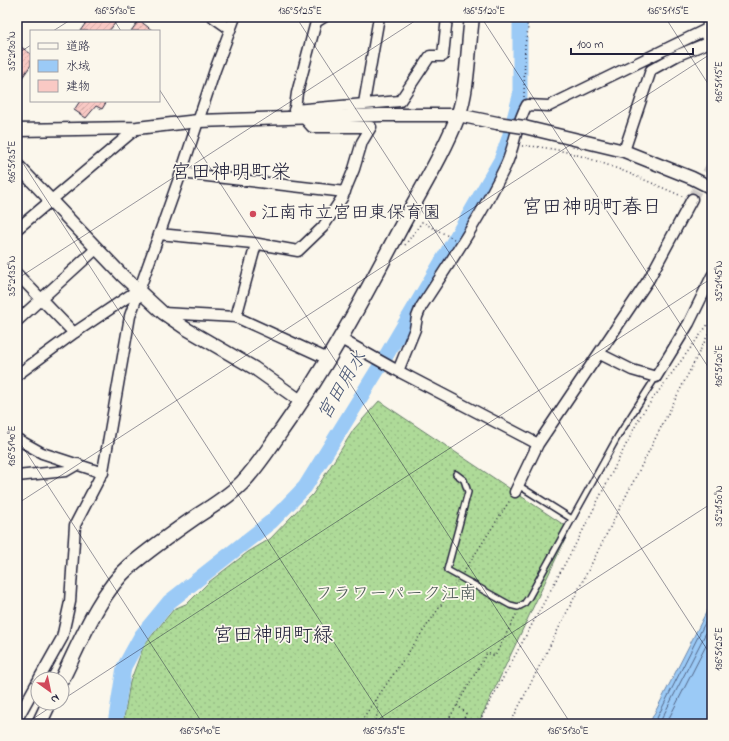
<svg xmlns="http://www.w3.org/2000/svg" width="729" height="741" font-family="'Indie Flower','Klee One',sans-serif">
<defs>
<pattern id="grass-dots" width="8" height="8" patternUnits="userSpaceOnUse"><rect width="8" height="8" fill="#aeda98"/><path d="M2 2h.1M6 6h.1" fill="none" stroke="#95bb84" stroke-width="1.8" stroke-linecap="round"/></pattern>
<pattern id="building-hatch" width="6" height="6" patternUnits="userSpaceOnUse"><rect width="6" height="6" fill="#f9c9c4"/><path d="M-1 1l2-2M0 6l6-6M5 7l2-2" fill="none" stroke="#d5aca9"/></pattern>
</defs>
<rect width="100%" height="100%" fill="#fbf7ec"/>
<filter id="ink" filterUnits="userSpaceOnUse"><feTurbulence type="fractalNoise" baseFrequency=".025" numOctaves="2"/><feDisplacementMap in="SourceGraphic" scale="8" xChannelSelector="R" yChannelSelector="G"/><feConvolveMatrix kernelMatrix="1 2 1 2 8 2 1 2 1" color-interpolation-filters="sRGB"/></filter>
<g filter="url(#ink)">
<path fill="url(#grass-dots)" stroke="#687e6a" d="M379,401l191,128 -92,195h-355l7,-42 14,-37 30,-36 14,-6 21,-21 39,-30 22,-13 43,-45 41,-65z"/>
<path fill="#9bcaf6" stroke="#6b87ab" d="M712,601v123h-63z"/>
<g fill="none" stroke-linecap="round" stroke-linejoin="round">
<path stroke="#526586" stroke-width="1" d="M654,724l58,-115
M659,724l53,-103
M666,724l46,-90"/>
<path stroke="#9bcaf6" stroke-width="15" d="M115,724l9,-57 17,-31 28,-34 103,-81 33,-34 75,-121 85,-144 36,-62 8,-22 11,-42v-79"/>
</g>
<path fill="url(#building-hatch)" stroke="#22223b" d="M90,17h30l-11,14h-29z
M139,20l14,11h-22z
M17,44l14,10v11l-14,20z
M80,101h27l-5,8 -6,-3 -10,12 -12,-8z"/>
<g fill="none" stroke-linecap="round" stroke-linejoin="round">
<path stroke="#d0ccc9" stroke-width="10" stroke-dasharray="10 5" stroke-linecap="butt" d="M692,199l20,-35"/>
<g stroke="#22223b" stroke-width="8">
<path id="service" d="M456,474l8,6 4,12 -21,78 63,35 8,2 6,-3 5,-7 89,-161 38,-59
M518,485l54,34"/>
</g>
<g stroke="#22223b" stroke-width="13">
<path id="minor" d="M213,17l17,12
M706,36l3,-19
M364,103l15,-86
M294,110l106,-9 30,-45h13l4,-39
M294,115l3,-22 19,-71 8,-5
M624,151l27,-81 27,-15 27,-11
M181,173l164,19
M17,229l120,-101
M159,234l94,9 45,8 25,-24 19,-29 12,-29 8,-27 9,-15h-59l-8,-9
M17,274l57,59
M163,313l73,4 92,42
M236,317l20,-73
M17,321l79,-72
M341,339l57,32 140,73
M600,354l32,16 24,7 33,-54 23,-47
M398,371l17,-42 2,-12 4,-10c30,-46 61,-92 85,-142 9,-19 10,-42 21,-60l22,1 158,-77
M17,375l57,-42 64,-43
M17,439l25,14 61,20
M17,476l49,-5 12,-7
M515,492l23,-48 111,-165 43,-80
M39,679l23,-41 8,-36 5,-77 28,-54 27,-155 51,-143 34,-103 20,-53
M17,719l21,-38"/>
</g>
<g stroke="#22223b" stroke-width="15">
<path id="tertiary" d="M524,127l100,24 68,27 20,10
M17,130l120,-2 61,-7 182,-6h78l39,8
M17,165l106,111 40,37 22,15 69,40 48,34"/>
</g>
<g stroke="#22223b" stroke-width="17">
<path id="secondary" d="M62,679c18,-36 37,-86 68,-113 21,-18 44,-34 67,-50 16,-10 32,-20 45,-33 15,-16 27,-34 39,-52 46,-64 83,-134 120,-204 19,-36 42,-72 57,-111 10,-27 10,-69 14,-99
M39,724l10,-21"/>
</g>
<path stroke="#22223b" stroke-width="1.5" stroke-dasharray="1 3" stroke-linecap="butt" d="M524,97l1,-53 3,-14 -2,-13
M522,146c52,0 115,31 162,51
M405,245l17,-23 32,17
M463,573l47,-73
M457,705l9,8 -4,11
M359,724l98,-142
M374,724l4,-12 -2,-13
M446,724l41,-71 8,3 22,-43
M478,724l103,-190 60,-119 71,-96
M510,724l202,-397"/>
<use href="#service" stroke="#fbf7ec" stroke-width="5"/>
<use href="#minor" stroke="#fbf7ec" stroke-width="10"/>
<use href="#tertiary" stroke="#fbf7ec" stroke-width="12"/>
<use href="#secondary" stroke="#fbf7ec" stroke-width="14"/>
<g stroke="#22223b" stroke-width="15" stroke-linecap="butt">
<path id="tertiary-bridge" d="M497,123l27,4"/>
</g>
<use href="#tertiary-bridge" stroke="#fbf7ec" stroke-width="12"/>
</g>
</g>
<path fill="none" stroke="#22223b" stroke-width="1" stroke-opacity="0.45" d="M112,17l9,14M296,17l416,640M481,17l231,356M665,17l47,73M53,31l22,-14M17,54l14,-9M159,89l412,635M17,154l370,570M17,279l404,-262M17,438l186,286M17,504l695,-451M62,700l650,-422M17,722l2,2M25,724l32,-21M371,724l341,-221"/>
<circle fill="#d1495b" stroke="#fbf7ec" stroke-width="1.5" cx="253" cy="214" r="4"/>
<g text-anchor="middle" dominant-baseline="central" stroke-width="3.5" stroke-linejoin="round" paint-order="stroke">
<g font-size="18" fill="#22223b" stroke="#fbf7ec" text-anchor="start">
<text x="261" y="214">江南市立宮田東保育園</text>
</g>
<g font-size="18" fill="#4c5957" stroke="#fbf7ec">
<text x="396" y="595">フラワーパーク江南</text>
</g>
<g font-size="19" font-style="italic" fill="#465473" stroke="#fbf7ec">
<text transform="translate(343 386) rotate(-59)">宮田用水</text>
</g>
<g font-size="20" fill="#22223b" stroke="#fbf7ec">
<text x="231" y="173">宮田神明町栄</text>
<text x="592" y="208">宮田神明町春日</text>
<text x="273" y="636">宮田神明町緑</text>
</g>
</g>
<rect width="729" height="741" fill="none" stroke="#fbf7ec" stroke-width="44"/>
<rect x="30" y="30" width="130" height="72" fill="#fbf7ec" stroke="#a4a2a5"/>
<rect x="38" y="43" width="20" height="6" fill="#fbf7ec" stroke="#a4a2a5"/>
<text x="66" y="50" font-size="12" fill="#22223b">道路</text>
<rect x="38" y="60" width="20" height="12" fill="#9bcaf6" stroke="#a4a2a5"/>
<text x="66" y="70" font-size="12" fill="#22223b">水域</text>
<rect x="38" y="80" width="20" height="12" fill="#f9c9c4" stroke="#a4a2a5"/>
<text x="66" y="90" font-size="12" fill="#22223b">建物</text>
<g transform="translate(50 691) rotate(147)"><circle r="19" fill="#fbf7ec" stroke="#a4a2a5"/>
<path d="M0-3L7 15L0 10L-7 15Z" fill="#d1495b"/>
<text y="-6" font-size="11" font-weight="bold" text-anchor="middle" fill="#22223b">N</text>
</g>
<path d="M571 48v6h122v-6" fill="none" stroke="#22223b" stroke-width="2"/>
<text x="577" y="48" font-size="12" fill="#22223b" stroke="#fbf7ec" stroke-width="3" paint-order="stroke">100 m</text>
<rect x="22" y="22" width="685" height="697" fill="none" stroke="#22223b" stroke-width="1.5"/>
<g font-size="10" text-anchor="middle" fill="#22223b">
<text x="115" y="14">136°51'30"E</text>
<text x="300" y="14">136°51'25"E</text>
<text x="484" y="14">136°51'20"E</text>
<text x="668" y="14">136°51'15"E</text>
<text transform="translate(11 51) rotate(-90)" y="4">35°21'30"N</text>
<text transform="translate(718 82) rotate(-90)" y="4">136°51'15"E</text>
<text transform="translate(11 162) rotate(-90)" y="4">136°51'35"E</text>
<text transform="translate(11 276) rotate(-90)" y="4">35°21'35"N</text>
<text transform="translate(718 281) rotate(-90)" y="4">35°21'45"N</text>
<text transform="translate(718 366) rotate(-90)" y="4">136°51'20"E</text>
<text transform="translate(11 446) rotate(-90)" y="4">136°51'40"E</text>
<text transform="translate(718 506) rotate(-90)" y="4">35°21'50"N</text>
<text transform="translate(718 649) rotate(-90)" y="4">136°51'25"E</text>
<text x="200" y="734">136°51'40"E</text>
<text x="384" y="734">136°51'35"E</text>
<text x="568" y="734">136°51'30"E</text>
</g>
</svg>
